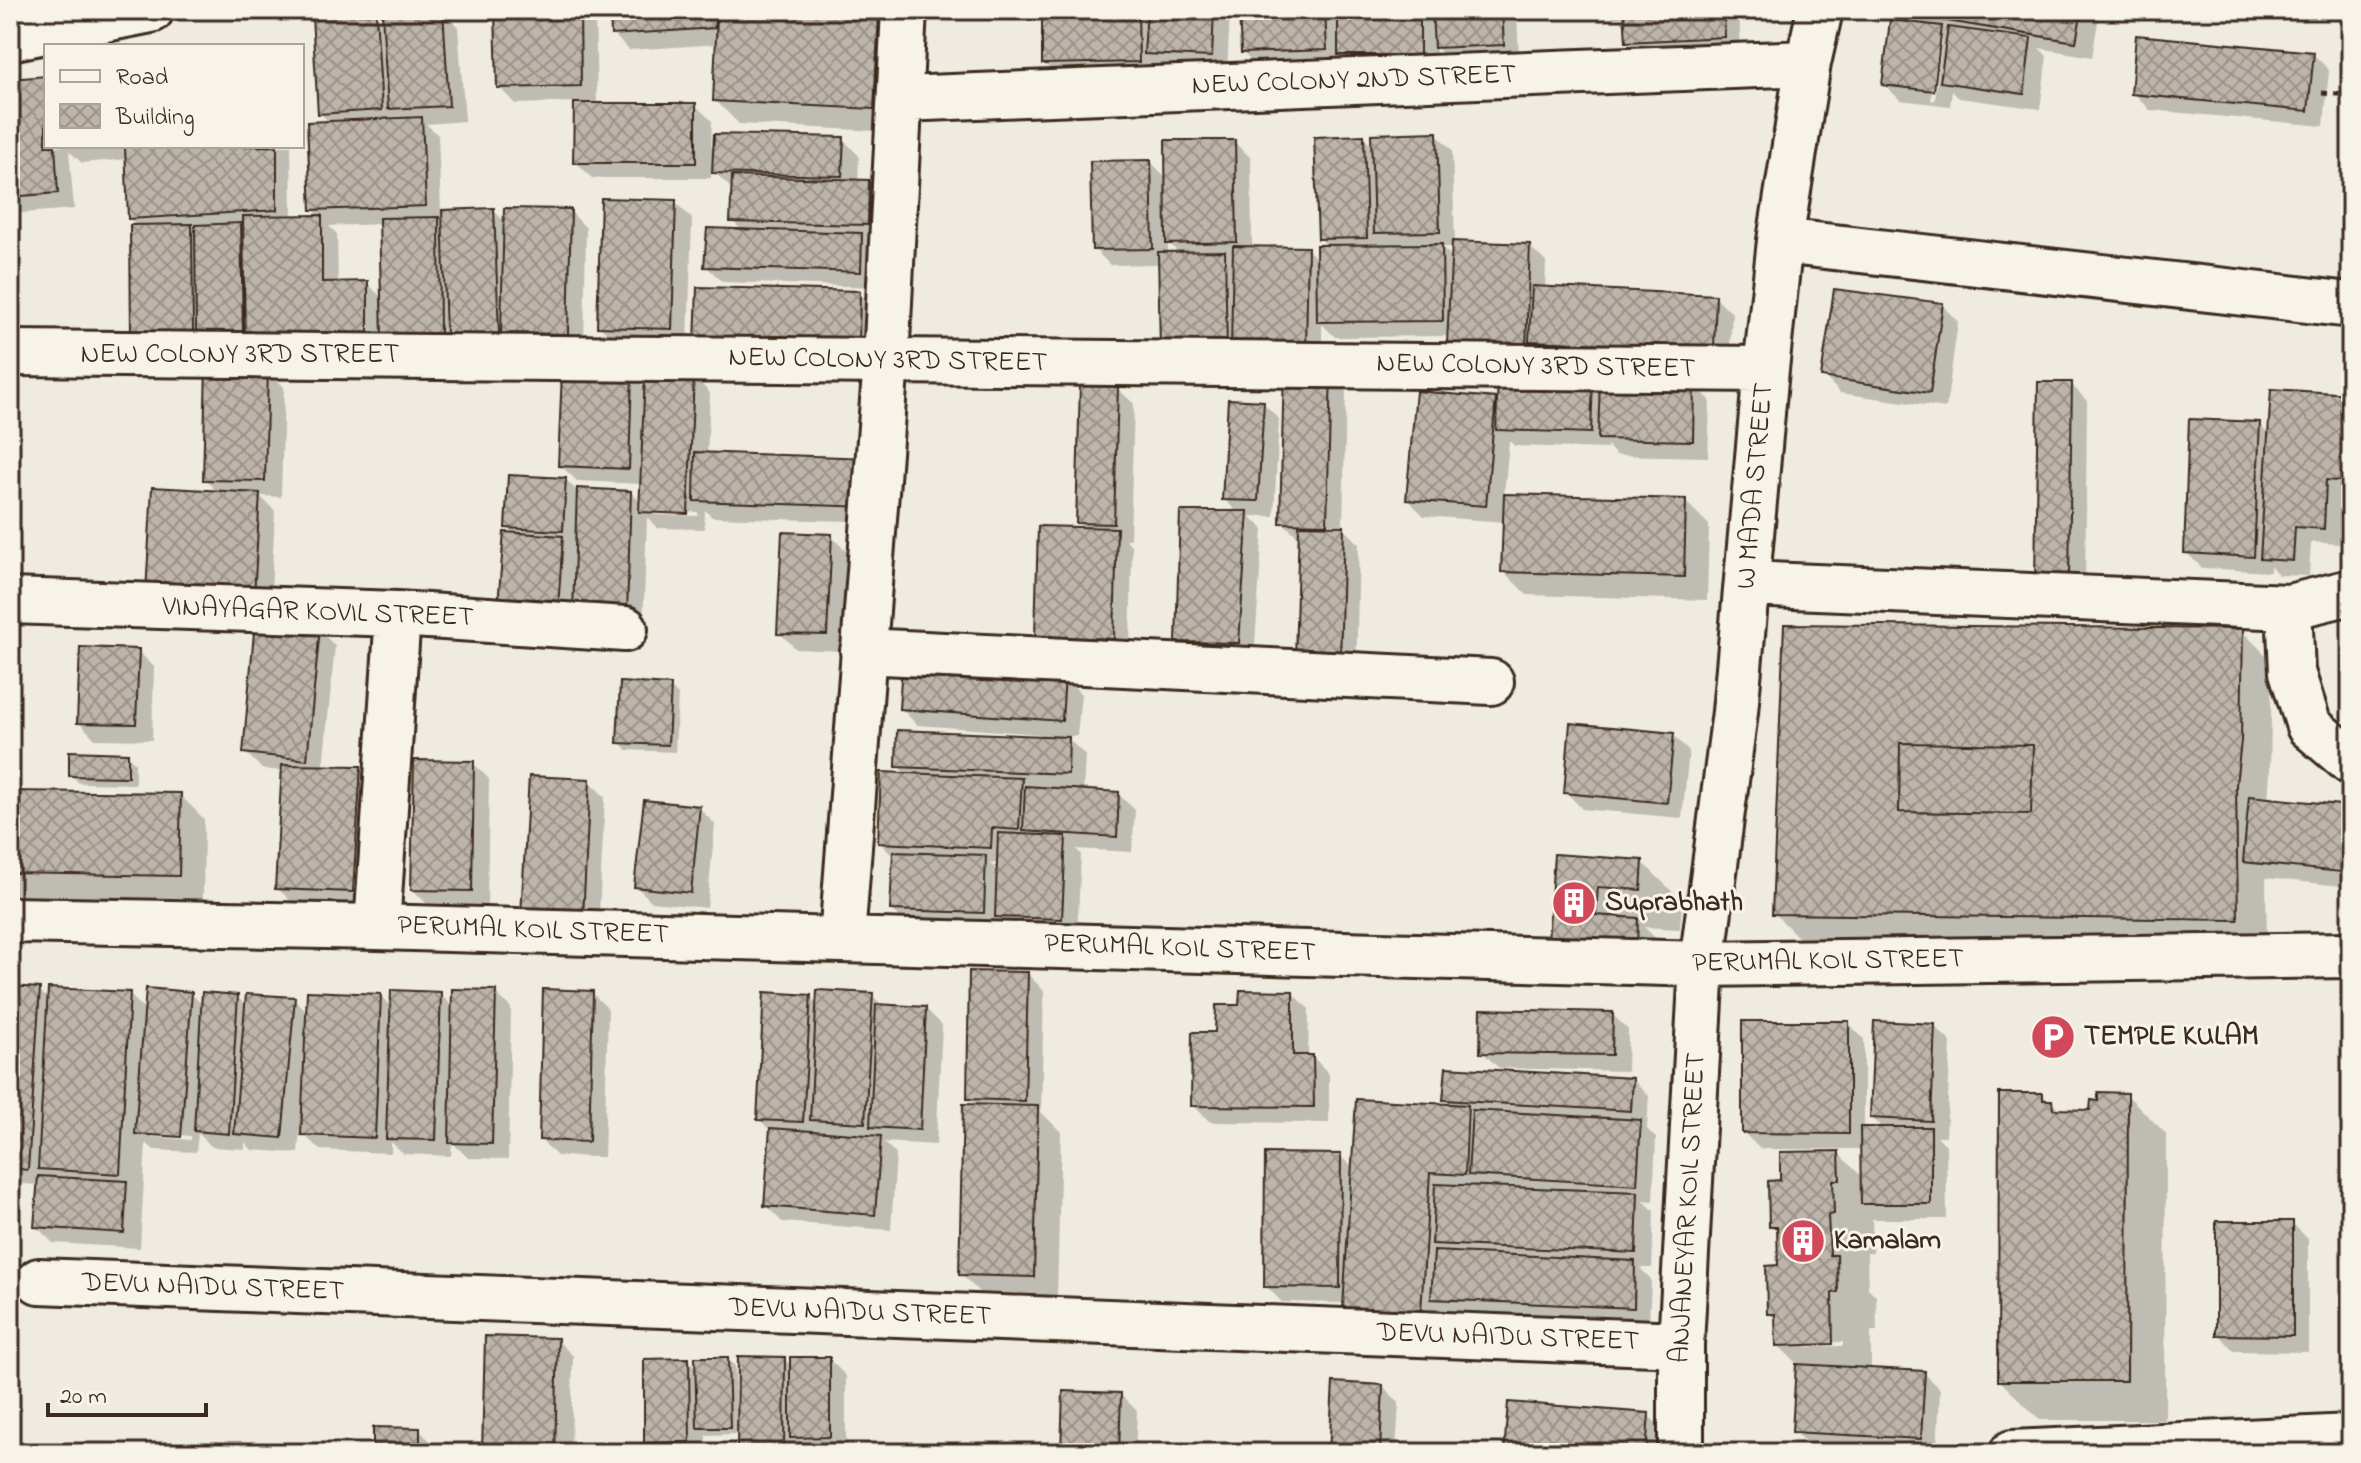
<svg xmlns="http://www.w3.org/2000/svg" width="2361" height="1463" font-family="'Indie Flower',sans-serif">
<defs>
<pattern id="building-cross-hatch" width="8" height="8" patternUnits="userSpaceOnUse" patternTransform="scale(2)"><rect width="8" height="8" fill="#bdb5aa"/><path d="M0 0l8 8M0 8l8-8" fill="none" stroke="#9b938a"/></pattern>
</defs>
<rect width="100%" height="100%" fill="#efebe0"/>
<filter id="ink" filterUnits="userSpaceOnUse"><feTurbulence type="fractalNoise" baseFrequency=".0125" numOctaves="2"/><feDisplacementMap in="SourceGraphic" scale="16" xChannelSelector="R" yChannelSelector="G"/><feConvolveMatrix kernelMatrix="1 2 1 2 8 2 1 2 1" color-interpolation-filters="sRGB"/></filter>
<g filter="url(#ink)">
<path fill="#0003" fill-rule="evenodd" d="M131,10h105l1,4 -92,10z
M442,10l16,17 7,94 -39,3 12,11 3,77 52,-2 12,12 65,-11 16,17 -2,121 -434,2 -12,-124 -8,-8 -3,-60 -45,4 -13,-12 5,58 -64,5v-133l36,-3v68h245l1,72 29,-1 -8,-7 17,-87 -10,-10 55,-98 10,10zM381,224l2,75 -16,-16 -29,1 -1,-50 -8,-8z
M497,10h98l2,95h98l17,16 -1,26 132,-8 16,17 -1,25 10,1 17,16 -1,43 -17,-1 11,12 -1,35 -154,-5 -17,-16 37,-35 -11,-10 2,-33h-3l-20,-19v9h-119l-16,-16v-60l-61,2 -16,-17z
M612,10h251h-11v4l26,1 24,24 -4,93 -159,-8 -24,-24 3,-56 -89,6 -16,-16z
M1044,10h186l-3,62 -159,15 -24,-24z
M1241,10h276l2,51 -67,3 -16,-17v23l-80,1 -14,-15v9l-83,4 -16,-16z
M1605,10h134l2,43 -97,4 -16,-16 -2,-24 -13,1z
M1901,10h199l-8,47 -53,-9 8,8 -7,53 -81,-11 -7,-7 -2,15 -50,-6 -16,-16 29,-59 -13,-13zM1938,40h4l-7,61 -4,-1z
M2313,54l16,16 -5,56 -174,-16 -16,-17z
M1436,134l16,16 3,93 74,3 17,16 -1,27 170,8 17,16 -3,51 -181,-8 -99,-20 -114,1 -13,-13v42l-80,-2 -82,-100 -50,1 -16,-16 57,-87 16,17 67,-37 17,16 1,90 55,1 11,11 10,-13 -8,-9 43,-101 10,10zM1168,242l6,6 5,6h-11zM1442,247h12l-1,11z
M675,202l17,17 -4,125 -72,-2 -17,-16z
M698,289l161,4 17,17 -2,53z
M1942,305l16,17 -12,86 -106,-15 -16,-17z
M268,371l16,16 -3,110 -21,-1 15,15 -5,101 -105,-5 53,-114 -13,-14z
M1330,372l16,17 -3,139 16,16 -3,132 -42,-1 -13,-136 -19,-17z
M632,375l15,15 47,-13 16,16 -3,62 163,5 15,62 -173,-5 -7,-7 -1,19 -47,-1 -10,-11 -4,113 -127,-10 -2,-86 -7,-7 59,-47 13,13 52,-1 10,11 1,-19 -65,-3 -17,-16zM655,511l43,1v4l-43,-1z
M1500,377l193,6 17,17 -2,57 -92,-2 -9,-10v4l-92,-3 -6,-5 -5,55 181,5 24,24 -2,75 -180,-5 -24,-24 2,-49 -81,-6 -16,-16 87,-100 4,4z
M2071,384l16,17 -2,196 -32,-1z
M1117,388l17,16 -4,135h-5l7,7 -2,108 -77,-2 -16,-17 48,-106 -7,-7z
M2351,396v100h-9l-3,48 -28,-2 -2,34 -30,-1 -9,-9v6l-68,-4 -16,-16 73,-128 11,11z
M1263,403l16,16 -5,97h-24l13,13 -9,129 -60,-1 -16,-16 60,-128 -14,-14z
M831,536l16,16 -4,99 -47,-2 -16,-16z
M319,630l16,16 -12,121 37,1 16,16 -7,124 -75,-4 -17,-16 7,-117 -22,-2 -17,-17z
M2242,631l30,30 -2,112 -2,27 83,8v79l-85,-9 1,71 -463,-6 -30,-30z
M138,651l16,16 -2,73 -57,-1 -16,-17z
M1064,677l17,17 -4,42h-12l20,19 -2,37 35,2 17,16 -3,42 -56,-3 5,5 -4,81 -64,-2 -13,-13v9l-91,-3 -17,-16 2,-53 -14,-14 26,-68 -8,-9 143,-29v-3l-124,-9 -16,-17zM990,863h9l-1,8z
M670,687l8,8 -3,57 -48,-2 -8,-8z
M1673,735l16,16 -7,67 -100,-9 -16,-17z
M127,755l8,8v21l-56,-1 -8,-8z
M473,763l16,16 -2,127h-58l-16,-16z
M589,781l16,16 -7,136 -58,-3z
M10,793l170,2 24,24 -1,80 -193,-3z
M699,808l16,16 -8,84 -55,-6 -16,-16z
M1556,856l86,6 40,39 -2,28 -36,-2 33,32 -2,27 -86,-6z
M1028,974l16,17 -3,121 20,20 -4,168 -72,-2 -24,-24 16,-167 -8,-9z
M10,988l29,2 11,11 79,-7 18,18 44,-18 12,11 34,-8 10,9 47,-7 14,15 73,-18 11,12 48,-14 14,14 41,-16 16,16 -3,151 -40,-1 -16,-16 -1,14 -47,-2 -13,-12v11l-71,-3 -20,-19 -2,22 -46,-3 -7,-8v7l-33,-2 -14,-14 -2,19 -42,-2 -8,-7 -6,105 -87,-5 -17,-17 3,-41 -29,-2zM152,1133l39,3v4l-39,-3z
M592,993l16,16 -4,148 -47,-1 -16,-16z
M1292,993l17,16 -1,48h5l16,17v49l-119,-1 -17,-17 24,-71 24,-27z
M872,995l11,11 43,3 16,16 -6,120 -52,-3 12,12 -5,76 -109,-8 -16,-17 6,-73 -13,-13 51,-122 8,8z
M1612,1014l16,16 -1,41 -128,-3 -17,-16z
M1848,1023l16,16v90h19l-11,-11 62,-92 17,16 -5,94h-9l9,9 1,74h-75l1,34h-6l1,35 8,8 1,35h-6v39l53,3 16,16 -3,64 -127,-6 -16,-16 4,-66 -20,-20 -1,-24 -8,-8 11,-46 -1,-33 -8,-8 11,-44 56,-29 25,25v-29h-103l-16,-16zM1843,1342v4l-37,1v-4z
M1632,1079l17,17 -2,33 9,9 -3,63 -10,-1 11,11 -2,57h-12l11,11 -2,45 -199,-10 -4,-3 -1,24 -76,-4 -24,-24v-4l-63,-1 -16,-16 74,-130 14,13 98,-63 -7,-7z
M2042,1095l19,16 31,1 35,-17 39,39 -1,286h-125l-40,-39z
M2292,1223l16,16v113l-74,-1 -16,-17z
M557,1340l16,16 -2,97h-87z
M727,1359l8,7 1,37h4l44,-44 8,8 37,-8 17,17v77h-38l-8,-8v8h-61v-19l-33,1v18h-49l-11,-11 42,-82 9,9z
M1383,1386l16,17 -3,50h-65z
M1121,1395l16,16 -2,42h-72z
M1648,1415l16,16 -2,22h-156z
M419,1430l16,16v7h-60z"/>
<path fill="url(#building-cross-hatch)" stroke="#3b2a1e" stroke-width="2" d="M418,10h25l6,96 -61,3 -6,-97z
M495,10h85l1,76 -84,2z
M610,10h104l1,18 -104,7z
M730,10h77l72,3 -5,96 -161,-8 4,-85h12z
M1042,10h96l1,52 -97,2z
M1147,10h67l-2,47 -68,-3z
M1239,10h86l2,40 -86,3z
M1338,10h82v45h-82z
M1432,10h70l2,35 -70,3z
M1624,10h100l1,27 -99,5z
M1899,10h183l-6,32 -178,-29z
M376,13l6,97 -64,4 -6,-97z
M1890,20l52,6 -8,65 -52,-6z
M1948,27l83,11 -7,56 -84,-12z
M2136,35l178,17 -6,59 -177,-17z
M46,76v70h9l3,47 -48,4v-118z
M574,103h122v60h-123z
M422,117l4,89 -115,4 -4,-88z
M1437,132l3,100 -66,1 -3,-99z
M714,134l130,3 -2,39 -130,-3z
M1364,135l3,103 -49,1 -4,-102z
M1165,140h70l2,102 -71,2z
M277,146v64l-149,9 -3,-72z
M1151,160l2,89 -61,1 -2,-89z
M732,176l137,4 -1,45 -138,-3z
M601,198l75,2 -4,129 -75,-2z
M494,208l5,125 -53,2 -4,-125z
M504,208l67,1 -3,125 -67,-1z
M322,215v67l46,-1v59l-123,2 -2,-126z
M439,217l1,118 -58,1 -3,-118z
M241,223l2,111 -47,1 -1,-110z
M192,224l1,111h-62l-1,-110z
M707,228l155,5 -1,39 -157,-5z
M1452,241l78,3 -4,103 -79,-3z
M1442,244l1,77 -126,1 -1,-77z
M1233,246l75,1 -2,103 -75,-1z
M1225,251l2,98h-67l-2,-97z
M1532,286l184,9 -2,53 -185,-7z
M697,287l163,4 -1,56 -164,-3z
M1834,289l109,14 -13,90 -109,-16z
M206,367l62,2 -3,112 -62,-1z
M1284,369l47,1 -4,154 -47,-1z
M562,371l70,2 -3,96 -71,-3z
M645,373l49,2 -6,139 -49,-2z
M1498,375l95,3 -2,55 -95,-3z
M1600,379l94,2 -1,60 -95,-2z
M2038,382h34l-3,200 -34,-1z
M1080,384l38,2 -4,138 -38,-1z
M2271,389l80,5v88l-25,-2 -2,49 -29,-2 -2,34 -33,-2z
M1416,391l80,7 -10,108 -80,-6z
M1228,399l36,2 -6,100 -36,-1z
M2189,419l71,3 -6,135 -70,-4z
M695,452l176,6 -2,49 -175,-6z
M508,475l58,3 -3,53 -58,-3z
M152,487l108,6 -6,104 -108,-5z
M577,488l54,3 -4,123 -54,-1z
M1504,494l182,5 -2,78 -183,-5z
M1180,511h68l-9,132 -63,-1z
M1299,525l45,1 -4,135 -45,-2z
M1038,526l79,2 -3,111 -79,-3z
M504,532l59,4 -5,73 -60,-4z
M782,532l50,2 -5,101 -50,-1z
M255,621l65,7 -13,132 -64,-7z
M1784,624l459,5 -2,112 -5,44 2,135 -466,-6z
M80,647l59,2 -3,75 -59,-1z
M902,664l163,11 -3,46 -163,-12z
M620,682l51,3 -3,60 -51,-2z
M1570,723l104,10 -7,70 -103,-10z
M897,730l172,7 -1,37 -172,-7z
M1900,743l133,2 -2,69 -132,-2z
M69,751l59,2v24l-59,-1z
M414,760l60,1 -2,130 -61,-1z
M282,765l79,1 -8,126 -78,-3z
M881,772l141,6 -3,52 -27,-2 -1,20 -113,-5z
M529,776l61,3 -7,139 -62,-3z
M1025,786l94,6 -2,45 -94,-6z
M10,791l171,2 -2,83 -169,-3z
M2249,796l102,10v67l-108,-11z
M644,800l56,6 -9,87 -57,-6z
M998,833l68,3 -4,83 -67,-2z
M893,852l93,3 -2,58 -94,-3z
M1554,854l89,6 -2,30 -43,-3 -2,28 42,3 -1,30 -89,-7z
M969,971l59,1 -3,129 -58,-2z
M10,986l30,2 -12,182 -18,-2z
M48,988l82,4 -10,182 -82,-5z
M146,988l46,4 -11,145 -46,-3z
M452,989l44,1 -4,154 -43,-1z
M543,989l50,2 -4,151 -50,-2z
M391,990l50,2 -5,148 -50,-1z
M817,990l56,3 -8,130 -55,-3z
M1240,990l53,1v64h20l1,52 -123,-1 1,-74h23l1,-27h23z
M307,991l74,3 -6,144 -74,-3z
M202,992l36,3 -9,139 -35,-3z
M764,992l47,3 -8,127 -46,-2z
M246,994l49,3 -13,141 -48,-4z
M876,1004l50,3 -6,123 -50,-3z
M1481,1009l132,3 -1,43 -132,-2z
M1742,1021h107v113l-107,-1z
M1874,1021l61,3 -4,97 -61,-3z
M1446,1067l187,11 -2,33 -188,-11z
M2098,1092l30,1 -1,288h-129l1,-288h44v7h9l1,9 37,1 1,-10 7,1z
M1356,1099l112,6 -3,70 -35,-2 -9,139 -78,-4z
M963,1104l75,2 -4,171 -75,-2z
M1472,1110l169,10 -4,65 -169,-10z
M1860,1127h71v77h-70z
M770,1128l111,8 -6,79 -111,-9z
M1839,1151l1,29h-7l1,34 -6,1 2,40h7l1,37 -6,1 1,51 -57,2 -1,-32h-8l-1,-48 12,-1 -1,-38h-8l-1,-46 12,-1v-28z
M1265,1153l76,1 -1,134 -76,-1z
M38,1176l89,5 -3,52 -90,-6z
M1435,1184l203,8 -2,61 -204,-9z
M2216,1221h77v115l-77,-1z
M1434,1251l201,10 -1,47 -203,-9z
M485,1336l73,2 -3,115h-73z
M738,1356l47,1 -1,96h-47z
M695,1357h33l2,71h-33z
M790,1357h40v80l-40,1z
M689,1358l1,84 -46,1v-84z
M1796,1364l129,7 -4,68 -129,-7z
M1333,1382l50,3 -3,68h-51z
M1063,1391l58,2 -2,60h-58z
M1508,1402l141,11 -3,40h-142z
M373,1427l47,1v25h-47z"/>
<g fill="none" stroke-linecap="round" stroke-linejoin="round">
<g stroke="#3b2a1e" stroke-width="50">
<path id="street" d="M10,38l141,-28
M901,99l907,-36
M1780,241l571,64
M10,353l1756,16
M1747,584l542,23 62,-15
M10,601l388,13 227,15
M2289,607l3,65 17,54 42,36
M863,651l628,31
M10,920l367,7 1325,37 649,-9
M377,927l21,-313
M842,939l44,-578 18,-351
M39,1281l1642,63
M1681,1453v-109l21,-380 33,-252 31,-343 14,-128 28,-178 12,-53
M2012,1453l339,-16"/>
</g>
<path stroke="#3b2a1e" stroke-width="5" stroke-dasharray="6 6" stroke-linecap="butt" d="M2322,93l29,2"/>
<use href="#street" stroke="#f7f3e8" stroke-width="44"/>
</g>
</g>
<defs>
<g id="building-disc" transform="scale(2.3)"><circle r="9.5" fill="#d1495b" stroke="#f7f3e8"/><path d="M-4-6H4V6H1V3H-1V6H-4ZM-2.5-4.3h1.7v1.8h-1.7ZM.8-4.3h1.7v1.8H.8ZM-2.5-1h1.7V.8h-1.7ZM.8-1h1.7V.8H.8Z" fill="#fff"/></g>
<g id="parking-disc" transform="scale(2.3)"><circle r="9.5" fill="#d1495b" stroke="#f7f3e8"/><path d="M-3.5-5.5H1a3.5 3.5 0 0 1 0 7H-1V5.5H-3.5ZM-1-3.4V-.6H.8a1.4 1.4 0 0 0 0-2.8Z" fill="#fff"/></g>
</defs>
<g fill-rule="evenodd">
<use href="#building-disc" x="1574" y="903"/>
<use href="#parking-disc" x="2053" y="1037"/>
<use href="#building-disc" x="1803" y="1241"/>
</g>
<g text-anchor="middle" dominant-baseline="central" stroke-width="6" stroke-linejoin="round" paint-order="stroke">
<g font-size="28" fill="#3b2a1e" stroke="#f7f3e8">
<text transform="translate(1354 81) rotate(-2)">NEW COLONY 2ND STREET</text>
<text x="240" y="355">NEW COLONY 3RD STREET</text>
<text transform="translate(888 361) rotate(1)">NEW COLONY 3RD STREET</text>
<text transform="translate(1536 367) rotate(1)">NEW COLONY 3RD STREET</text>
<text transform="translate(1756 486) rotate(-85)">W MADA STREET</text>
<text transform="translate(318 613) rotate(2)">VINAYAGAR KOVIL STREET</text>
<text transform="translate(533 931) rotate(2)">PERUMAL KOIL STREET</text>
<text transform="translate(1180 949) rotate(2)">PERUMAL KOIL STREET</text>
<text transform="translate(1828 962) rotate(-1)">PERUMAL KOIL STREET</text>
<text transform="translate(1689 1208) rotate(-87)">ANJANEYAR KOIL STREET</text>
<text transform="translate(213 1288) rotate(2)">DEVU NAIDU STREET</text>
<text transform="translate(860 1313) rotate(2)">DEVU NAIDU STREET</text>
<text transform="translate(1508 1338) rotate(2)">DEVU NAIDU STREET</text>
</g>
<g font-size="28" font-weight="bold" fill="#3b2a1e" stroke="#f7f3e8" text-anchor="start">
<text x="1605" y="903">Suprabhath</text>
<text x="2084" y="1037">TEMPLE KULAM</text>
<text x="1834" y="1241">Kamalam</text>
</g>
</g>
<rect width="2361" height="1463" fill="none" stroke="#f7f3e8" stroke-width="40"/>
<rect x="20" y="20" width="2321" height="1423" fill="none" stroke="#3b2a1e" stroke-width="3" filter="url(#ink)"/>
<rect x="44" y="44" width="260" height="104" fill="#f7f3e8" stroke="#aca397" stroke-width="2"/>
<rect x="60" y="70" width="40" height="12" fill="#f7f3e8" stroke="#aca397" stroke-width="2"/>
<text x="116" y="84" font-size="24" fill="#3b2a1e">Road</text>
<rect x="60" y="104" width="40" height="24" fill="url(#building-cross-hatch)" stroke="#aca397" stroke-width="2"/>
<text x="116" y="124" font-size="24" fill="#3b2a1e">Building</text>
<path d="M48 1403v12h158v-12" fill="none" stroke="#3b2a1e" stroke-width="4"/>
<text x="60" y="1403" font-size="24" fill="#3b2a1e" stroke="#f7f3e8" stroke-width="6" paint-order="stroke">20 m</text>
</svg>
